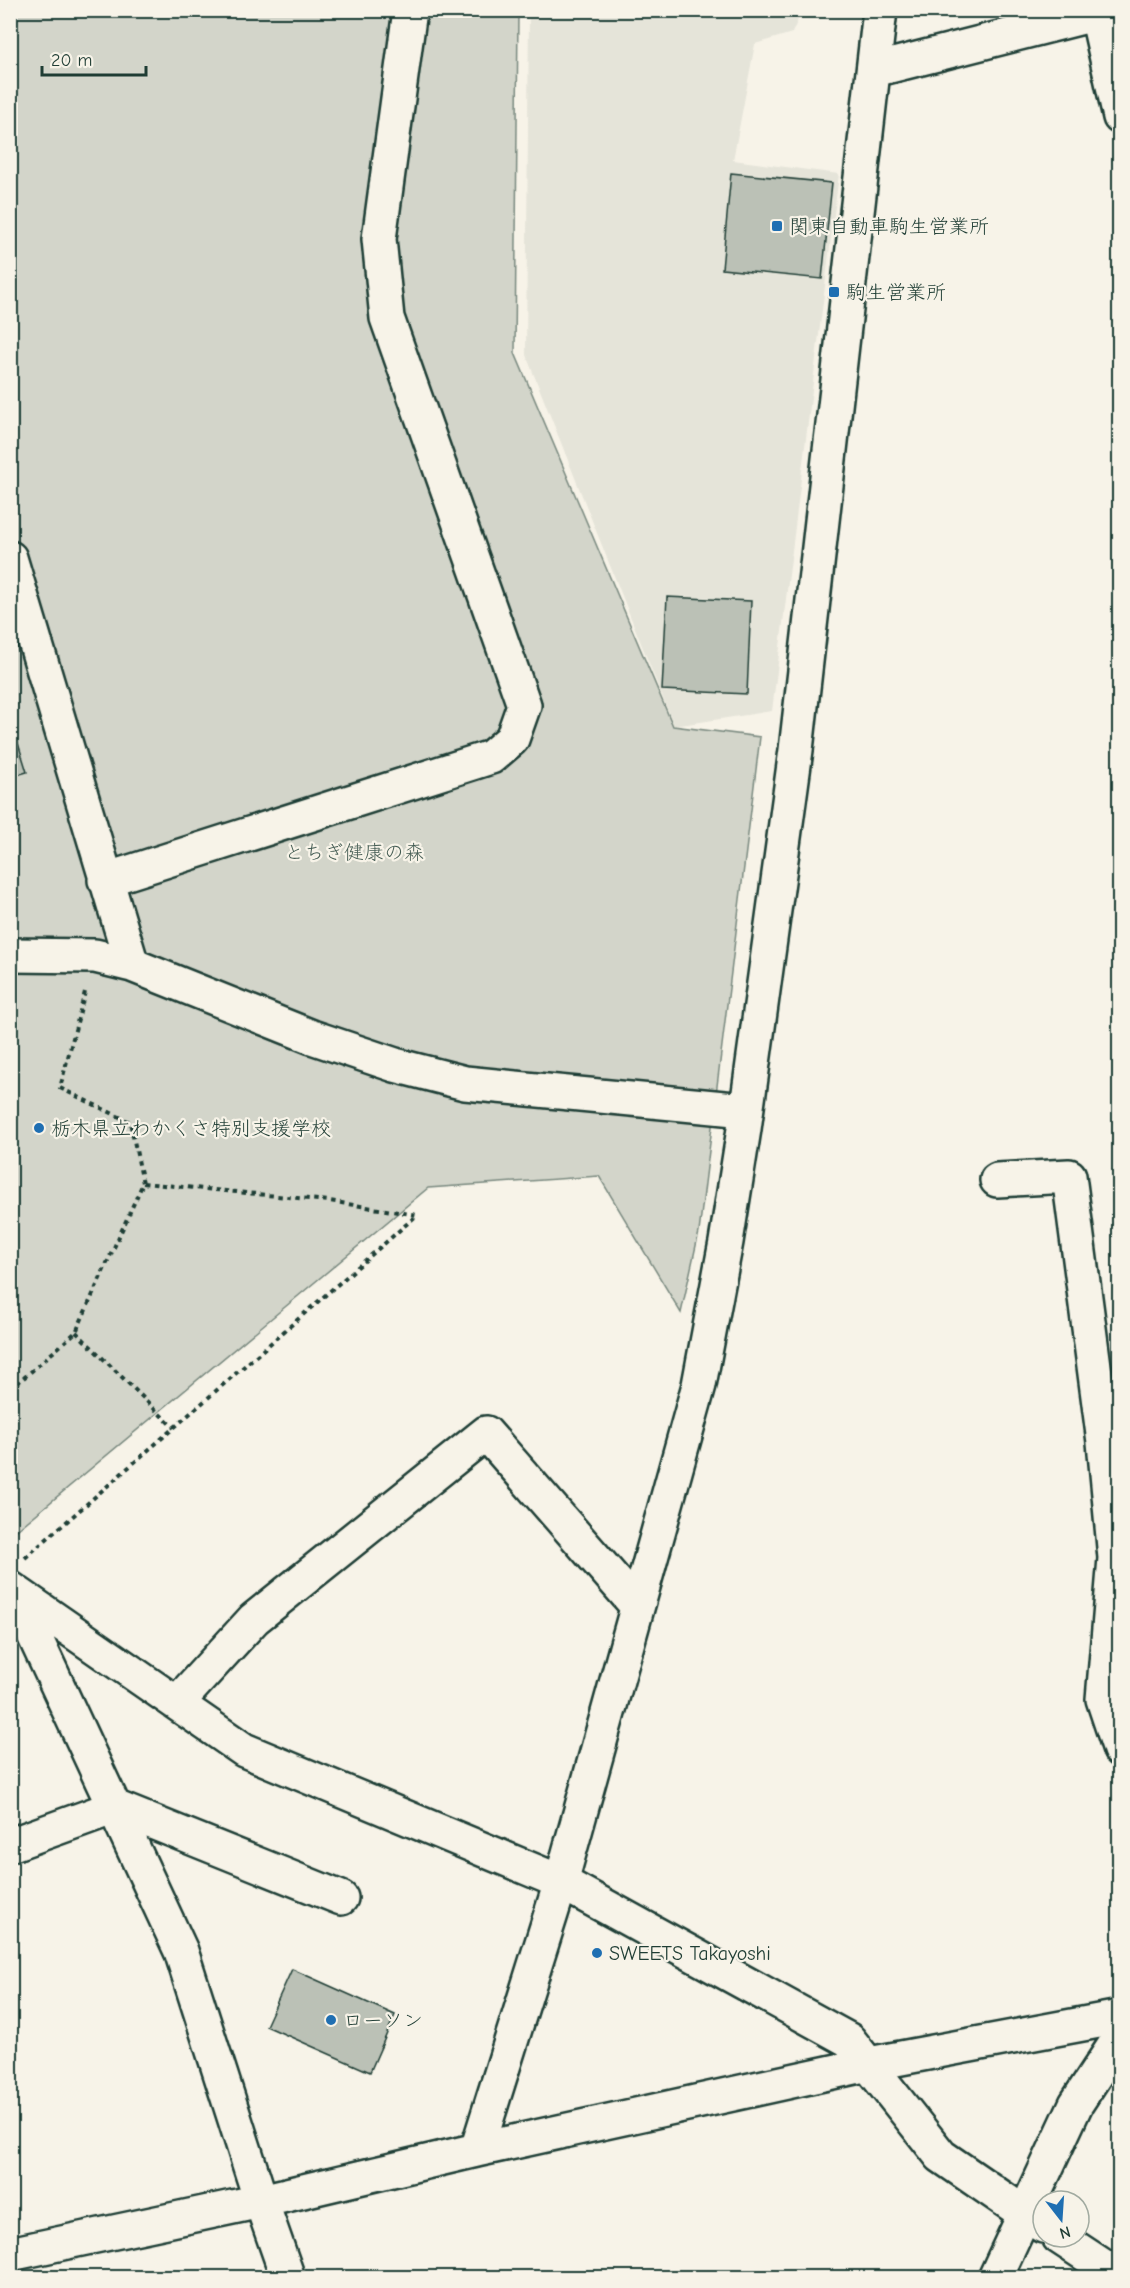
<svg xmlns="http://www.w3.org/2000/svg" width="1130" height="2288" font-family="'Comic Neue','Klee One',sans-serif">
<rect width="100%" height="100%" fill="#f7f3e8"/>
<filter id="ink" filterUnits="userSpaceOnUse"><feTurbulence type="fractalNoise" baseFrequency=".0167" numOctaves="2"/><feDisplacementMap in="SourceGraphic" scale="12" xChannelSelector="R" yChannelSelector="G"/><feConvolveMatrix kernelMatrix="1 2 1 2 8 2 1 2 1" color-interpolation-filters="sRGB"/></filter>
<g filter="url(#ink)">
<path fill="#e5e4d9" d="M529,11h273l-10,22 -37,11 -22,116 106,14 -67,537 -98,15 -148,-371z"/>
<path fill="#d3d5ca" stroke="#79897f" stroke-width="1.5" d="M11,11h507l-3,342 158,373 87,11 -61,495 -18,81 -82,-137 -171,12 -417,347z"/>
<path fill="#bbc1b6" stroke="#1f3d34" stroke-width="1.5" d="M731,173l101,10 -10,96 -100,-10z
M667,597l84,4 -4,93 -85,-4z
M13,727l14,45 -17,5v-49z
M292,1969l103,46 -25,57 -104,-46z"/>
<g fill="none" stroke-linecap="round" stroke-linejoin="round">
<g stroke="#1f3d34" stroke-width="38">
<path id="minor" d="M1096,10l24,107
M874,70l236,-60
M10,558l122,407
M105,880l386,-123 21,-18 12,-34 -137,-387 -8,-79 31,-229
M10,955l85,1 37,9 180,72 83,28 70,18 280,27
M997,1180l72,-4 35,266
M1120,1439l-16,3 11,116 -12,141 17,51
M10,1588l234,162 317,132 288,158 92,116 102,70
M14,1592l167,359 80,250 27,77
M177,1703l77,-84 232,-186 151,173
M10,1845l105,-38 226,91
M477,2150l392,-86 251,-47
M1059,2237l44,29 17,7
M10,2254l251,-53 216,-51 84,-268 138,-497 27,-143 18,-113 52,-379 84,-740
M995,2278l81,-174 44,-67"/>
</g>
<path stroke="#1f3d34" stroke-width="4" stroke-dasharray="4.5 4.5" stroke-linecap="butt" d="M143,1183l186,18 88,14
M76,1332l98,96
M10,1390l66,-58 67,-149 -13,-61 -70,-34 26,-100
M25,1558l392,-343"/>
<use href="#minor" stroke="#f7f3e8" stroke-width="33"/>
</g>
</g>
<g fill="#1f6fb2" stroke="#f7f3e8" stroke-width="2">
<rect x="771" y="220" width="12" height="12" rx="3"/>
<rect x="828" y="286" width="12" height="12" rx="3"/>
<circle cx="39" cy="1128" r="6"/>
<circle cx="597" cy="1953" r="6"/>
<circle cx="331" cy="2020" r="6"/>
</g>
<g text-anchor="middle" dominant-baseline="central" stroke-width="4.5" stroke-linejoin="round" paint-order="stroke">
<g font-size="20" fill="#1f3d34" stroke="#f7f3e8" text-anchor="start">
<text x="789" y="226">関東自動車駒生営業所</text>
<text x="846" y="292">駒生営業所</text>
<text x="51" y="1128">栃木県立わかくさ特別支援学校</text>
<text x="609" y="1953">SWEETS Takayoshi</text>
<text x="343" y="2020">ローソン</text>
</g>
<g font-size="20" fill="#435b52" stroke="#f7f3e8">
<text x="354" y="852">とちぎ健康の森</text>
</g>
</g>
<rect width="1130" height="2288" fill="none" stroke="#f7f3e8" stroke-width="36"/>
<rect x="18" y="18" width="1094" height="2252" fill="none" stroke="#1f3d34" stroke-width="2" filter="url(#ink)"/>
<g transform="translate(1061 2219) rotate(163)"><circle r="28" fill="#f7f3e8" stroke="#a1aaa0" stroke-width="1.5"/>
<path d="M0-4.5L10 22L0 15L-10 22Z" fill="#1f6fb2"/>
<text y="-9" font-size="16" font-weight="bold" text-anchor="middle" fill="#1f3d34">N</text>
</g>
<path d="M42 66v9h104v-9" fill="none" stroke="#1f3d34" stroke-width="3"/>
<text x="51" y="66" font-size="18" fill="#1f3d34" stroke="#f7f3e8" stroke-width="4.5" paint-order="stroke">20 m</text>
</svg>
